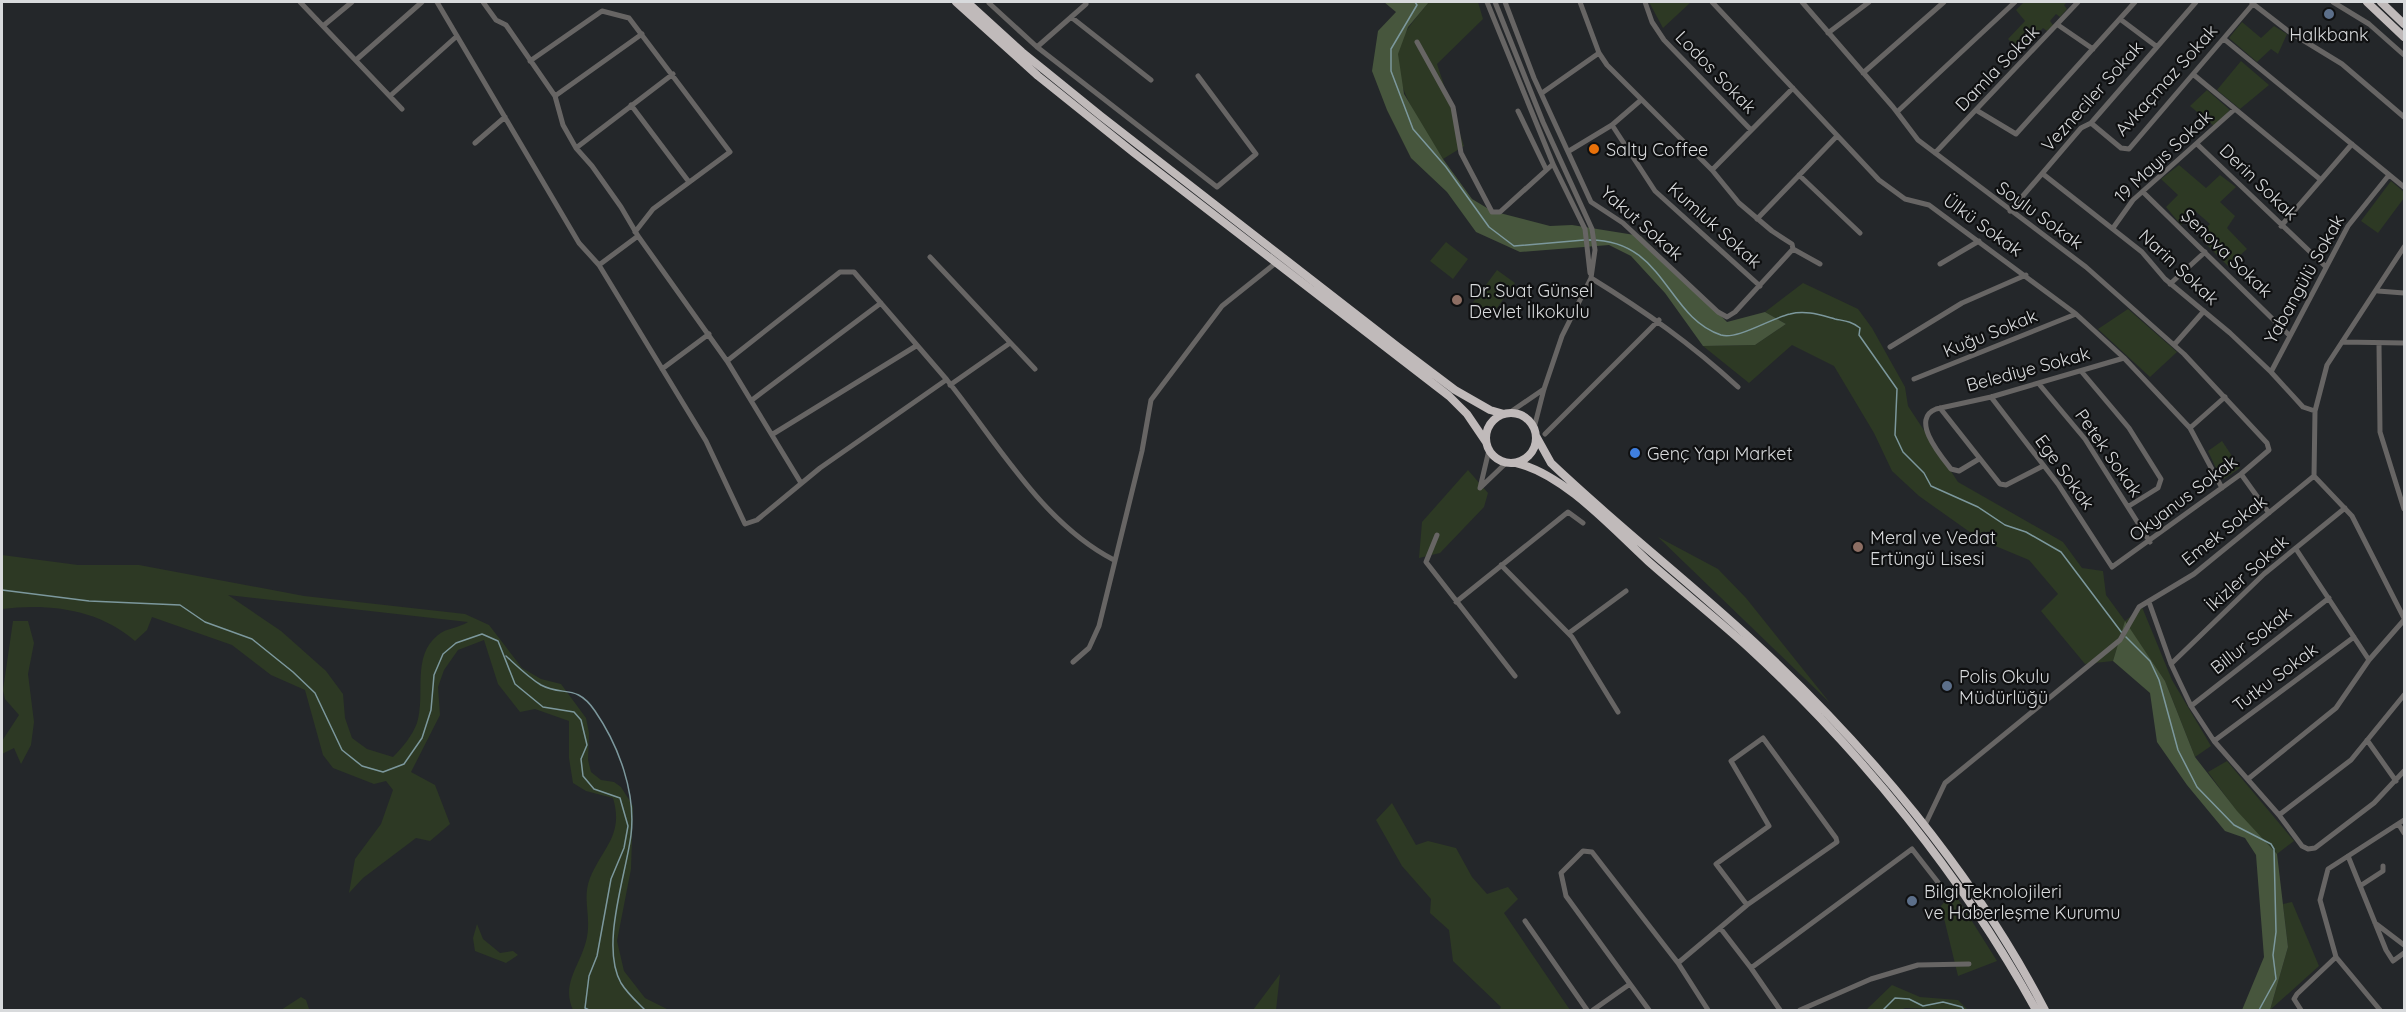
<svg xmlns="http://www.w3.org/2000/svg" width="2406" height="1012" font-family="Quicksand,sans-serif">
<rect width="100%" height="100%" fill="#24272a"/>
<path fill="#2d3924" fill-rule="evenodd" d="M1429,2h49l5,17 -46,45 27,82 -21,13c-17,-28 -50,-71 -45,-106 3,-20 19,-36 31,-51z
M1649,2h42l-28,26z
M2024,2h43l-3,3 3,4 -7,8 -4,-3 -6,7 3,4 -6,6 -4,-3 -23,23 -12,-12 17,-18 -9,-11z
M2242,22l19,16 13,-12 13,8 -9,20 -7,-5 -14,13 -28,-24z
M2241,61l28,24 -29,24 -23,-19z
M2207,90l23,20 -16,16 -24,-20z
M2179,165l27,23 14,-13 16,12 -16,15 15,14 -8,12 20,21 -19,17 -30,-30 12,-12 -16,-14 -13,15 -15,-18 12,-12 -17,-16z
M2391,181l13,11v6l-26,35 -17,-12z
M1446,242l22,17 -15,20 -23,-18z
M1497,270l18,13 -26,36 -18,-14z
M1803,283l55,26 14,19 33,59 3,19 50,76 105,60 19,26 21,3 3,24 19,26 17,-14 30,73 39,66 -16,11 -30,-76 -40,-59 -12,39 -28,3 -44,-53 17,-17 -29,-34 -48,-20 -62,-44 -27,-25 -18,-38 -40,-67 -42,-21 -43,38 -46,-37 52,-1 31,-21 -21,-12z
M2128,309l49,43 -27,25 -52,-48z
M2222,441l18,27 -16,11 -4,-2 -12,-26z
M1468,470l20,23 -4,14 -44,46 -21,5 3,-36z
M1658,537l60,32 28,29 84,105z
M2,555l76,10h61l165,31 161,18 24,11 33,43 19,11 20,5 25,34 3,15 -1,27 3,12 10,8 13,2 7,5 12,19 -2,63 -14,72 7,30 21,27 24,12h-96c-14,-30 14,-50 15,-82 1,-18 -5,-32 2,-50 13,-31 34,-43 23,-80l-27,-7 -13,-8 -4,-25v-37l-34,-12 -15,3 -22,-28 -14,-44 -26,10 -14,20 -6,17 2,28 -29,57 24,13 15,39 -20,17 -14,-3 -53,40 -14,15 6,-34 26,-35 12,-34 -7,-9 -12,3 -41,-16 -10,-13 -18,-65 -34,-15 -39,-30 -80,-28 -5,13 -12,11c-36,-32 -87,-38 -133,-32zM228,595l240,27c-9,6 -22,6 -30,13 -27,21 -12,60 -21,88 -5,13 -14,24 -24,34l-26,-8 -15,-11 -7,-20 -2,-24 -17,-23 -45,-40z
M13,621h15l6,22 -6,31 6,48 -3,23 -10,19 -7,-16 -12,6v-13l17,-26 -14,-16 -2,-9z
M2227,761l67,80 -17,13 -40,-42 -29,-40z
M1392,803l24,42 12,-4 28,7 16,29 15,17 21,-7 10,12 -14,14 66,97h-71l2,-3 -48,-46 -4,-31 -19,-17 1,-14 -29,-33 -26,-46z
M1953,891l44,70 -39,15 -17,-70z
M2292,902l27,64 -49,44 18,-63 -5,-43z
M477,924l6,15 17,14 13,-2 5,4 -12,8 -31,-12 -2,-13z
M1280,974l-4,36h-23z
M1892,985l28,12 38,3 10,10 -63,-2 -4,2h-35z
M301,997l5,3 3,9 -28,1z"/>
<path fill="#47563d" d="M1384,2h45l-21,25 -10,27 6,40 39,65 29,40 20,12 58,15 22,-1 69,11 86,86 38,-10 21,12 -31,21 -52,1 -38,-53 -34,-37 -22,-11 -89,7 -44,-20 -29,-40 -36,-34 -24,-48 -15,-39 6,-40 18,-19z
M2125,621l40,60 30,76 42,54 40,43 11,93 -18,63h-28l22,-53 -8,-102 -11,-17 -20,-7 -38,-46 -30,-43 -7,-49 -37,-32z"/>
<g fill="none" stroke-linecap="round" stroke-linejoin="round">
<path stroke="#7c989d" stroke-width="1.5" d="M1415,2l2,3 -26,44v22l22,58 33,38 43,60 25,19 70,-6
M1589,240c76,-1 77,77 132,95 17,5 50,-17 69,-21 16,-4 30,1 45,5 10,2 16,2 25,9l-1,7 38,54 -2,46 8,17 21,21 7,13 47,21 27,18 21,7 35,20 61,81
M2,590l87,11 91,4 25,17 47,17 41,33 22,21 27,57 20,16 21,6 21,-8 18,-26 9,-28 3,-35 9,-21 13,-11 26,-9 16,7 17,43 28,23 31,5 7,8 6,25 -6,14 2,17 11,13 26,9 8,28 -4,22 -13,31 -14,77 -8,20 -4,32 4,2
M2126,637l24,24 9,19 19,70 19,37 37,38 37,19 3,5 2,83 -3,23 3,24 -17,31
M506,656c11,10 22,21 35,29 22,12 35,-2 54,26 24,35 41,82 36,124 -5,40 -31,111 -10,148 6,10 16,19 24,27
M1883,1010l12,-12 14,1 14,7 20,-4 19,5 2,3"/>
<path stroke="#676564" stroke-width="5" d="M300,2l102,107
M437,2l142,241 20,22 107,176 39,83 12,-4 63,-52 126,-88
M483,2l13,18 10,5 49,71 8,29 13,23 16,18 29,41 17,29 89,125 74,122
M1487,2l66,162 32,65 5,44
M1495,2l48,120 49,107 3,21 -4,28 -29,58 -18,53 -10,39
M1505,2l29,76 57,124 32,21 95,89 9,5 8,-5 58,-63
M1580,2l19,51 8,12 105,105 27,33 33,28 20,13 1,5
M1645,2l7,20 12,18 87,90
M1712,2l167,178 26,19 24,6 147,109 48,44 66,70 32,60
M1802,2l91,105 25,33 168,127 98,87 83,89 2,7 -28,24 -129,93 -54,-83 -67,-87
M2333,2l36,22 35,31
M989,3l48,44 180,140 39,-33 -58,-78
M2252,3l36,28 54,33 62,53
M1071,17l80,63
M2120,19l36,27
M2058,25l35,24
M323,26l29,-24
M1828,33l41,-31
M2224,39l180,148
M1417,42l36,65 8,46 31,59h8l53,-48
M1037,47l49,-43
M356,60l66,-58
M530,61l72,-50 27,7 101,134 -77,57 -18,23
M1863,73l81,-71
M2194,75l127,105
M1542,93l57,-40
M390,96l67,-60
M555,96l87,-62
M631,105l58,77
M1976,110l40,24 119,-132
M1518,111l28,58
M1897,112l118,-110
M2091,123l30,25 8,1 124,-145
M1612,125l43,66 105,95
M475,143l30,-26
M2197,144l128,122
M576,148l97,-74
M1569,151l43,-26 29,-25
M1935,153l143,-151
M1712,170l81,-82
M2043,174l99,78 23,27 65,54 41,39 32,35 12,4
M1799,175l61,58
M2143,192l147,144
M2010,211l71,-83 10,-5 105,-121
M1757,219l80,-83
M2281,226l71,-82
M2113,228l20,-28 102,-91
M1793,249l27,15
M930,257l105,112
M1940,264l39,-23
M599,265l39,-29
M1591,278c55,34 99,65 147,109
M2170,284l35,-32
M2378,291l26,2
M2342,342l62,1
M2379,344l1,88 24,77
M2174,345l30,-34
M1890,347l72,-44 64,-28
M727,361l113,-89h14c31,36 62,72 93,108 50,62 95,143 167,180
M662,369l47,-35
M2081,371l48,57 32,51 -3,9 -29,18
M2271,372l77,-146 41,-51
M1914,379l162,-65
M2039,384l46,55 65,103
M950,385l60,-42
M752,400l129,-97
M1940,408l60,76 6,1 37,-19
M1509,413l35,-24
M2190,428l35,-31
M773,434l143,-88
M1545,434l114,-114
M1979,459l-20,12 -8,-2c-11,-14 -41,-50 -15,-60l55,-12 133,-39
M2241,474l28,39
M2314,476l1,-65 12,-46 77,-118
M2314,476l38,40 52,102
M1481,487l25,-24
M1480,488l9,-38
M1437,535l-11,27 89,114
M2296,549l73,111
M1501,565l71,72 46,75
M1456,602l112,-90 15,11
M2149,602l22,62 20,42 23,35 65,74 23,31 6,3 7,-1 59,-45 30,-32
M1569,633l57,-42
M1073,662l16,-14 10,-22 43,-175 9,-51 71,-94 55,-44
M2171,664l93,-90 81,-66
M2191,706l138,-108
M2367,740l29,41
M2214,741l140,-104
M2248,779l88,-71 33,-48 35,-40
M2279,815l72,-55 53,-65
M2399,825l5,8
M1924,827l21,-44 175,-143 19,-33 55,-33 120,-98
M2348,856l38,94 7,11 11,-8
M2360,886l23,-15v-5
M1525,921l62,89
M2375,923l29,22
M1721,929l30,39
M1678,963l69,-58 90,-63 -1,-4 -73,-100 -32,23 38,65 -53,38 31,41
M1593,1010l37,-26
M1649,1010l-83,-114 -5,-23 22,-22 9,1 86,111 30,47
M1780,1010l-29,-42 161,-119 32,41
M1800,1010l71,-31 47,-14 51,-1
M2301,1010l-7,-11 3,-5 39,-37
M2380,1010l-44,-53 -16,-57 8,-31 76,-49"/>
<path stroke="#c0baba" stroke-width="8" d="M956,2l82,74 96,77 315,243 18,18 19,28
M967,2l55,50 79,64 297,231 57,43 35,20 14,4
M2367,2l37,35
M2381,2l23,22
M1486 438a25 25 0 1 1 50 0a25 25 0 1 1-50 0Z
M1536,436l15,27c65,62 136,117 202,178 114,105 220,231 292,369
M1516,463c48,11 97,66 133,99 33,29 68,57 100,86 113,104 213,228 287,362"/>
</g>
<g fill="#5c6f8a" stroke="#0f1011" stroke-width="2">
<circle cx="2329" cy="14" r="6"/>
<circle cx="1947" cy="686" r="6"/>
<circle cx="1912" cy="901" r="6"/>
</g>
<circle fill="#e8710a" stroke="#0f1011" stroke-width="2" cx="1594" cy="149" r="6"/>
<g fill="#8d6e63" stroke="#0f1011" stroke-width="2">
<circle cx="1457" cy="300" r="6"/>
<circle cx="1858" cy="547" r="6"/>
</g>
<circle fill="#3f7fe0" stroke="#0f1011" stroke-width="2" cx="1635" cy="453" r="6"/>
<g text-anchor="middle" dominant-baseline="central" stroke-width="4.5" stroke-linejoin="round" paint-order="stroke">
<g font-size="18" fill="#d8dadc" stroke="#0f1011" text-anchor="start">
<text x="2329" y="34" text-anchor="middle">Halkbank</text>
<text x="1606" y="149">Salty Coffee</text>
<text x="1469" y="290">Dr. Suat Günsel<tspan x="1469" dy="21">Devlet İlkokulu</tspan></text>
<text x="1647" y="453">Genç Yapı Market</text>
<text x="1870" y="537">Meral ve Vedat<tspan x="1870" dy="21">Ertüngü Lisesi</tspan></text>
<text x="1959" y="676">Polis Okulu<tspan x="1959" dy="21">Müdürlüğü</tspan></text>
<text x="1924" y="891">Bilgi Teknolojileri<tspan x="1924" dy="21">ve Haberleşme Kurumu</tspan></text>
</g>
<g font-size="18" fill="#d8dadc" stroke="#0f1011">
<text transform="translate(1997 68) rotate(-46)">Damla Sokak</text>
<text transform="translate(1716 72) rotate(46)">Lodos Sokak</text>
<text transform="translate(2166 80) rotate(-48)">Avkaçmaz Sokak</text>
<text transform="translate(2092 96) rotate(-48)">Vezneciler Sokak</text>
<text transform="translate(2163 156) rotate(-43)">19 Mayıs Sokak</text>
<text transform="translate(2259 182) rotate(44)">Derin Sokak</text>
<text transform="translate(2040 215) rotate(36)">Soylu Sokak</text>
<text transform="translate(1642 223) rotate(41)">Yakut Sokak</text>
<text transform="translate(1715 225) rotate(42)">Kumluk Sokak</text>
<text transform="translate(1983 225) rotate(36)">Ülkü Sokak</text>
<text transform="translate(2227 253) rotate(44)">Şenova Sokak</text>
<text transform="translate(2179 267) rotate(43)">Narin Sokak</text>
<text transform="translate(2304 279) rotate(-61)">Yabangülü Sokak</text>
<text transform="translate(1990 333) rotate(-22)">Kuğu Sokak</text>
<text transform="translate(2028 369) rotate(-15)">Belediye Sokak</text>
<text transform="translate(2109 453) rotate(55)">Petek Sokak</text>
<text transform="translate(2065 472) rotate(54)">Ege Sokak</text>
<text transform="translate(2183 498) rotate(-37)">Okyanus Sokak</text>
<text transform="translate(2224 530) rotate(-38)">Emek Sokak</text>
<text transform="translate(2247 573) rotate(-42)">İkizler Sokak</text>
<text transform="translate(2251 640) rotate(-38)">Billur Sokak</text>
<text transform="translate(2275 677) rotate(-37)">Tutku Sokak</text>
</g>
</g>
<rect width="2406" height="1012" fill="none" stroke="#d8dadc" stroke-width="6"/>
</svg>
